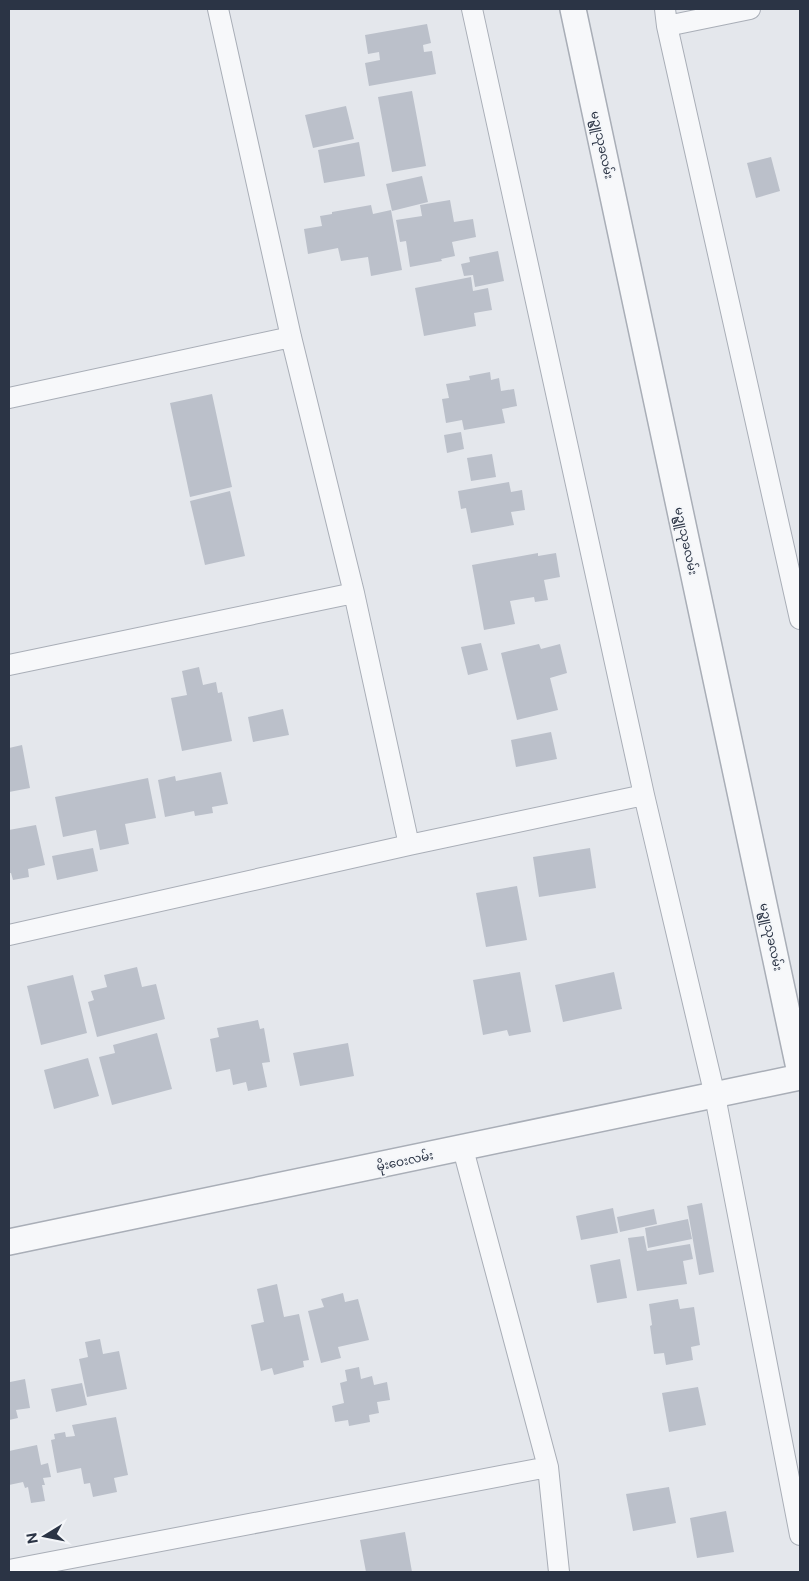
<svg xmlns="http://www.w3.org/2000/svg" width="809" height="1581" font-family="'Public Sans','Noto Sans Myanmar',sans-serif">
<rect width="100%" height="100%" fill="#e4e7ec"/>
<path fill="#bbc0ca" d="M427,24l4,19 -8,2 1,7 8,-1 4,23 -67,12 -4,-23 15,-3 -1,-8 -11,2 -3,-19z
M412,91l14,75 -34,6 -14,-75z
M346,106l8,33 -41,9 -8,-33z
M359,142l6,34 -41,7 -6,-33z
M771,157l9,34 -24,7 -9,-35z
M422,176l6,26 -36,9 -6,-27z
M450,200l4,22 19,-3 3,18 -24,5 3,14 -14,3 1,2 -32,6 -4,-26 -6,1 -4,-22 26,-4 -2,-11z
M371,205l2,9 18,-4 11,60 -31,6 -3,-19 -27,4 -3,-13 -30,6 -4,-25 18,-3 -2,-10 12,-2v-2z
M498,251l6,30 -29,6 -2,-12 -9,1 -3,-12 9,-2 -1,-5z
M471,277l2,14 15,-3 4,22 -18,3 2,13 -52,10 -9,-48z
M490,372l1,8 8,-2 2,13 13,-2 3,17 -15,3 3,14 -41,7 -2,-10 -16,3 -4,-24 7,-1 -3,-14 24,-4 -1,-4z
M212,394l20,93 -42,10 -20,-94z
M461,432l3,17 -17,4 -3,-18z
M492,454l4,23 -25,4 -4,-23z
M509,482l2,10 11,-2 3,20 -14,2 3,13 -43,8 -5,-25 -5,1 -3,-18z
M230,491l15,65 -40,9 -15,-64z
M538,553v3l18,-3 4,24 -16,3 4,20 -13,2 -1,-5 -24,4 5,23 -31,6 -12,-65z
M481,643l7,27 -20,5 -7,-28z
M539,644l2,5 19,-5 7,29 -17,5 8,32 -41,10 -16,-67z
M199,667l4,18 13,-3 2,11 4,-1 10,49 -50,10 -11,-53 16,-3 -5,-24z
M283,709l6,26 -36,7 -5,-25z
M551,732l6,27 -41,8 -5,-27z
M22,745l8,43 -21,4v-44z
M221,772l7,32 -16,3 1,6 -18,3 -1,-5 -29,6 -7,-37 17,-4 1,5z
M148,778l8,40 -31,6 4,20 -29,6 -4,-20 -33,7 -8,-40z
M36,825l9,40 -17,4 1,8 -16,3 -2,-7h-2v-43z
M93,848l5,23 -41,9 -5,-24z
M590,848l6,40 -57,9 -6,-40z
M517,886l10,54 -41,7 -10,-54z
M137,967l5,20 14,-3 9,35 -68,18 -9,-35 6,-2 -3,-9 16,-4 -3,-12z
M520,972l11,60 -22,4 -2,-6 -24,5 -10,-55z
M614,972l8,37 -59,13 -8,-37z
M73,975l14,58 -46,12 -14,-59z
M258,1020l2,9 4,-1 6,34 -8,1 5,24 -19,4 -2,-9 -13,3 -3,-16 -14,3 -6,-33 9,-2 -2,-9z
M157,1033l15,56 -60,16 -13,-48 16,-4 -2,-8z
M348,1043l6,33 -54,10 -7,-33z
M88,1058l11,38 -45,13 -10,-39z
M702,1203l12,69 -15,3 -12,-69z
M613,1208l5,25 -37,7 -5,-24z
M654,1209l3,15 -37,8 -3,-15z
M688,1219l4,20 -44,9 -3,-20z
M644,1236l3,15 43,-7 3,15 -10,2 4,23 -50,7 -9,-53z
M620,1259l7,39 -30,5 -7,-38z
M277,1284l7,33 15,-3 10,46 -6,1 1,6 -30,8 -2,-7 -11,3 -10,-46 13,-3 -7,-33z
M343,1293l2,9 13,-3 11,41 -31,7 3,11 -20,5 -13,-52 16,-4 -3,-8z
M678,1299l2,10 14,-2 6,38 -9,2 2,13 -27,5 -2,-12 -10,1 -4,-28 2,-1 -3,-21z
M100,1339l3,15 16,-3 8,38 -40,8 -8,-38 9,-2 -3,-15z
M359,1367l2,12 11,-3 2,9 13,-3 3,18 -13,2 2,11 -10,2 1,7 -21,4 -1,-6 -13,2 -3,-16 12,-3 -4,-20 7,-2 -2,-11z
M9,1378l1,4 15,-3 5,29 -14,2 2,8 -9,2z
M82,1383l5,22 -31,7 -5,-23z
M698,1387l8,38 -37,7 -7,-39z
M116,1417l12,58 -14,3 3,14 -24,5 -3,-14 -6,1 -3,-16 -24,5 -6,-33 4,-1 -1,-5 11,-2 1,5 9,-1 -3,-11z
M37,1445l4,20 7,-2 3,14 -8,1 2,7h-3l3,16 -14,2 -3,-16 -3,1 -2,-6 -14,3v-34z
M669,1487l7,36 -43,8 -7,-37z
M726,1511l8,41 -37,6 -7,-40z
M405,1532l7,40h-46l-6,-32z"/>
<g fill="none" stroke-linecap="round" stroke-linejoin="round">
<g stroke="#a9aeb7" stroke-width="22">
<path id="minor" d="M218,9l73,328 63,256 55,252 235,-50
M472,9l172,786 71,301 85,439
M665,9l2,17 133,593
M667,26l83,-17
M9,398l282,-61
M9,665l345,-72
M9,935l400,-90
M463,1149l85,318 11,105
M9,1570l539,-103"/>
</g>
<g stroke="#a9aeb7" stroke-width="28">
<path id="tertiary" d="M573,9l227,1064
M9,1242l791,-165"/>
</g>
<use href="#minor" stroke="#f7f8fa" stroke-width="20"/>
<use href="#tertiary" stroke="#f7f8fa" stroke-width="25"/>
</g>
<g text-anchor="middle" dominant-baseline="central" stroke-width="4" stroke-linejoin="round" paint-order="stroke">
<g font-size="12" fill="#2b3445" stroke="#f4f6f9">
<text transform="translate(602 145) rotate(78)">မဥ္ဇူသုခလမ်း</text>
<text transform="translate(686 541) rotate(78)">မဥ္ဇူသုခလမ်း</text>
<text transform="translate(771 937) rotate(78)">မဥ္ဇူသုခလမ်း</text>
<text transform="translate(405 1161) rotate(-12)">မိုးဝေးလမ်း</text>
</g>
</g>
<rect width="809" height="1581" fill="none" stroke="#2b3445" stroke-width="20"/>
<g transform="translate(45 1536) rotate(260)" stroke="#f4f6f9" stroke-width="4" paint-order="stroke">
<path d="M0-4L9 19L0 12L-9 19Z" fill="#2b3445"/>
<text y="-8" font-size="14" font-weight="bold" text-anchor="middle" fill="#2b3445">N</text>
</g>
</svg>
